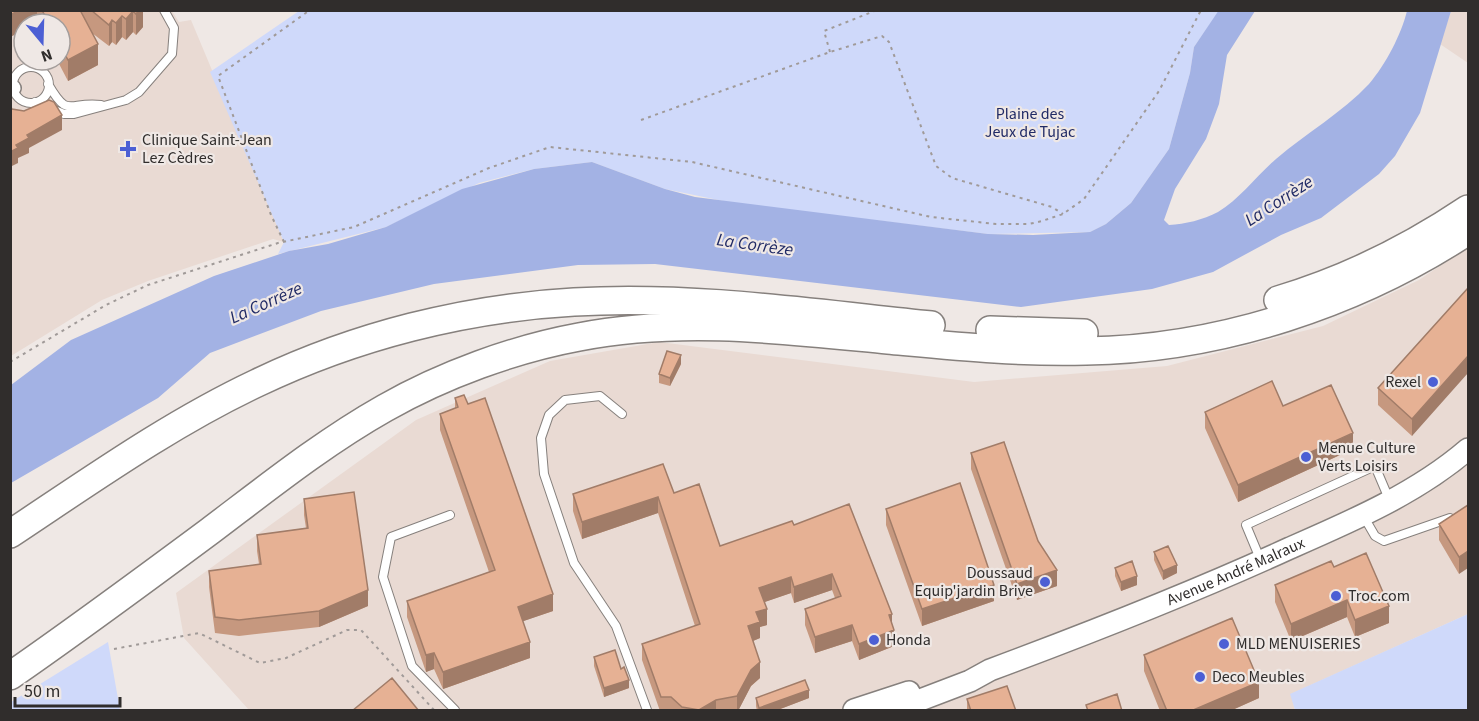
<svg xmlns="http://www.w3.org/2000/svg" width="1479" height="721" font-family="'Source Sans 3',sans-serif">
<rect width="100%" height="100%" fill="#efe8e5"/>
<path fill="#e9dad3" fill-rule="evenodd" d="M11,11h161l7,11 12,-2 93,222 -11,-3 -125,42 -46,19 -91,56zM24,24h36v36h-36z
M1451,11h17v52l-28,-19z
M1468,247v367l-177,80 4,16h-1046l-65,-72 -8,-45 240,-173 134,-59 109,-19 315,40 193,-16 156,-40 96,-46z"/>
<path fill="#cfd9fa" d="M299,11h920l-25,36 -4,26 -21,76 -38,54 -25,21 -16,8 -102,2 -255,-31 -68,-14 -73,-27 -58,7 -55,14 -93,44 -108,27 6,-12 -74,-170z
M1468,614v96h-173l-5,-16z
M108,642l12,68h-109v-8z"/>
<path fill="#a3b2e4" d="M1219,10l36,1 -28,44 -8,49 -13,35 -31,50 -11,31 5,5c16,-1 34,-5 49,-13 22,-13 38,-36 58,-53 30,-26 66,-46 93,-75 17,-20 32,-49 38,-73h44l-31,102 -25,43 -16,18 -58,44 -40,17 -68,37 -61,17 -131,18 -366,-43 -77,1 -144,19 -113,27 -111,42 -52,45 -147,85v-98l60,-45 143,-64 75,-25 39,-7 58,-17 76,-38 72,-20 58,-7 73,27 30,8 293,37 45,1 57,-3 16,-8 25,-21 38,-54 21,-76 4,-26z"/>
<g fill="none" stroke-linecap="round" stroke-linejoin="round">
<g stroke="#86807d" stroke-width="10">
<path id="lane" d="M13 85a18 18 0 1 1 36 0a18 18 0 1 1-36 0Z
M48,84c21,36 20,17 53,21
M35,102l29,12h10l52,-14 13,-8 33,-38 2,-26 -10,-18
M622,414l-22,-18 -35,4 -16,15 -8,23 3,36 30,89 42,63 31,84
M450,515l-59,22 -8,40 29,89 43,44
M1364,517l11,19 9,5 66,-23
M1261,561l-15,-36 129,-59 14,33"/>
</g>
<g stroke="#86807d" stroke-width="18">
<path id="street" d="M10,89l3,-1"/>
</g>
<g stroke="#86807d" stroke-width="24">
<g id="secondary">
<path d="M854,710l55,-18"/>
<path id="s1" d="M894,710l76,-29 20,-11c102,-38 202,-77 300,-122 62,-27 127,-55 178,-99"/>
</g>
</g>
<g stroke="#86807d" stroke-width="30">
<path id="highway" d="M1278,300c67,-20 132,-52 190,-91
M990,330l94,3
M10,534c80,-53 160,-110 247,-151 98,-47 208,-75 317,-81 118,-7 240,11 357,23
M10,676c68,-47 134,-96 200,-145 57,-43 113,-88 175,-123 58,-33 129,-59 194,-71 103,-20 205,-7 309,3 65,6 132,13 198,11 134,-2 271,-47 382,-120"/>
</g>
<path stroke="#a09a98" stroke-width="2" stroke-dasharray="3 4.5" stroke-linecap="butt" d="M830,52l-6,-21 53,-21
M641,120l189,-68 52,-16 7,6 47,124 16,12 100,29 11,7
M284,242l-13,-27 -53,-139 92,-66
M10,362l96,-57 42,-20 130,-42 76,-16 135,-59 61,-21 142,15 239,55 65,7h33l13,-3 21,-7 21,-15 75,-108 42,-81
M114,649l85,-16 61,30 26,-5 61,-28h14l73,80"/>
<use href="#lane" stroke="#fff" stroke-width="8"/>
<use href="#street" stroke="#fff" stroke-width="15"/>
<use href="#secondary" stroke="#fff" stroke-width="21"/>
<use href="#highway" stroke="#fff" stroke-width="27"/>
</g>
<path fill="#c6987f" d="M10,10h133v17l-7,8 -3,-3 -7,8 -4,-3 -6,8 -4,-3 -3,4 -17,-13 6,32 -30,16 -11,-21h3v-36h-23v-1l-2,1h-11v6l-14,7z
M1468,288l-56,148 -34,-31v-17z
M681,364l-11,22 -11,-3v-9z
M455,398l98,213 -30,10 7,37 -87,31 -9,-20 -8,3 -19,-55v-16l82,-29 -49,-142v-16l15,-6z
M1283,406l70,43 -115,53 -33,-74v-16z
M971,453l67,88 19,45 -40,14 -46,-131z
M674,493l46,53 74,-21 98,100 2,21 -35,14 -7,-19 -37,12 -10,-28v-16l30,-11 -3,-8 -38,13 -3,-10 -27,9 3,23 -7,2v11l-7,3 7,37 -9,8 -13,25h-78l-18,-51v-16l53,-18 -37,-113 -76,26 -9,-28v-17z
M304,499l64,107 -49,21 -80,9 -24,-3 -6,-46v-16l50,-7 -2,-13v-16l49,-7 -2,-13z
M1468,505l-9,69 -20,-34v-16z
M886,509l108,92 -72,25 -36,-101z
M1154,552l23,21 -14,7 -9,-20z
M1334,567l55,56 -34,14 -8,-20 -56,24 -16,-39v-17z
M1115,568l22,17 -16,6 -6,-15z
M1144,655l115,43 -29,13h-70l-16,-40z
M594,657l27,12 8,19 -25,9 -10,-31z
M756,698h53l-34,13h-18l-1,-5z
M967,699l49,12h-49z"/>
<path fill="#a17c68" d="M20,10h17v13l-2,1h-11v6l-14,7v-22z
M139,10h4v17l-7,8v-21z
M133,11v21l-7,8v-21z
M122,16v21l-6,8v-22z
M112,20v22l-3,4v-21z
M98,44v21l-30,16v-21z
M62,115v15l-33,18v5l-11,5v5l-8,4v-15l6,-7 11,-10z
M681,355v9l-11,22v-8z
M1468,356v17l-56,63v-17z
M1353,433v16l-115,53v-17z
M658,497v16l-76,26v-17z
M1468,551v17l-9,6v-17z
M1177,565v8l-14,7v-9z
M1057,570v16l-40,14v-16z
M832,574v16l-38,13v-16z
M1137,576v9l-16,6v-9z
M791,577v16l-32,11v-16z
M994,585v16l-72,25v-17z
M368,590v16l-49,21v-16z
M553,594v17l-35,12v-16z
M1347,600v17l-56,24v-17z
M1389,606v17l-34,14v-17z
M767,609v16l-7,2v11l-12,5v-17l8,-14z
M892,614v16l-3,-15z
M852,625v16l-37,12v-16z
M894,630v16l-35,14v-16z
M530,642v16l-87,31v-17z
M434,653v16l-8,3v-17z
M760,662v16l-9,8 -13,25h-1v-15l14,-26z
M629,680v8l-25,9v-9z
M1259,682v16l-29,13h-39z
M809,690v8l-34,13h-16v-3z
M716,700v11h-17v-1z"/>
<path fill="#e6b194" stroke="#a17c68" stroke-width="1.5" d="M10,10h10l-10,5z
M42,10h38l18,34 -30,16 -8,-15v-21h-11z
M91,10h48l-3,4 -3,-3 -7,8 -4,-3 -6,7 -4,-3 -3,5z
M49,100l5,2 8,13 -35,20 2,3 -13,7 2,3 -8,4v-47l2,4 12,2z
M1468,288v68l-56,63 -34,-31z
M667,351l14,4 -11,23 -11,-4z
M1272,381l11,25 48,-21 22,48 -115,52 -33,-73z
M464,395l4,9 17,-6 68,196 -35,13 12,35 -87,30 -9,-19 -8,2 -19,-54 88,-31 -55,-156 18,-7 -3,-9z
M1004,442l34,99 19,29 -40,14 -46,-131z
M663,464l11,29 25,-9 21,62 72,-25 2,4 55,-21 43,110 -3,1 5,15 -35,14 -7,-19 -37,12 -10,-28 36,-13 -9,-22 -38,13 -3,-10 -32,11 8,21 -11,3 4,10 -12,4 12,36 -9,8 -14,26 -21,4 -17,10 -17,-3 -11,-10h-10l-19,-53 58,-20 -42,-127 -76,25 -9,-28z
M960,483l34,102 -72,24 -36,-100z
M354,492l14,98 -49,21 -80,9 -24,-3 -6,-46 52,-7 -4,-29 51,-7 -4,-29z
M1468,505v46l-9,6 -20,-33z
M1168,546l9,19 -14,6 -9,-19z
M1366,553l23,53 -34,14 -8,-20 -56,24 -16,-39 56,-24 3,6z
M1132,561l5,15 -16,6 -6,-14z
M1232,618l27,64 -68,29h-24l-23,-56z
M615,650l6,19 3,-2 5,13 -25,8 -10,-31z
M392,678l27,33h-67z
M805,680l4,10 -50,18 -3,-10z
M1007,686l9,25h-45l-4,-12z
M1117,694l5,17h-34l-2,-6z"/>
<g fill="#4c5fd4" stroke="#efe8e5" stroke-width="2">
<path d="M125 140h6v6h6v6h-6v6h-6v-6h-6v-6h6z"/>
<circle cx="1433" cy="382" r="6"/>
<circle cx="1306" cy="457" r="6"/>
<circle cx="1045" cy="582" r="6"/>
<circle cx="1336" cy="596" r="6"/>
<circle cx="874" cy="640" r="6"/>
<circle cx="1224" cy="644" r="6"/>
<circle cx="1200" cy="677" r="6"/>
</g>
<g text-anchor="middle" dominant-baseline="central" stroke-width="4.5" stroke-linejoin="round" paint-order="stroke">
<g font-size="16" fill="#212b66" stroke="#efe8e5">
<text x="1030" y="114">Plaine des<tspan x="1030" dy="18">Jeux de Tujac</tspan></text>
</g>
<g font-size="16" fill="#302d2c" stroke="#efe8e5" text-anchor="start">
<text x="142" y="140">Clinique Saint-Jean<tspan x="142" dy="18">Lez Cèdres</tspan></text>
<text x="1421" y="382" text-anchor="end">Rexel</text>
<text x="1318" y="448">Menue Culture<tspan x="1318" dy="18">Verts Loisirs</tspan></text>
<text x="1033" y="573" text-anchor="end">Doussaud<tspan x="1033" dy="18">Equip'jardin Brive</tspan></text>
<text x="1348" y="596">Troc.com</text>
<text x="886" y="640">Honda</text>
<text x="1236" y="644">MLD MENUISERIES</text>
<text x="1212" y="677">Deco Meubles</text>
</g>
<g font-size="16" fill="#302d2c" stroke="#efe8e5">
<text stroke="none"><textPath href="#s1" startOffset="369">Avenue André Malraux</textPath></text>
</g>
<g font-size="18" font-style="italic" fill="#202a65" stroke="#efe8e5">
<text transform="translate(1279 201) rotate(-33)">La Corrèze</text>
<text transform="translate(755 245) rotate(8)">La Corrèze</text>
<text transform="translate(266 303) rotate(-24)">La Corrèze</text>
</g>
</g>
<rect width="1479" height="721" fill="none" stroke="#302d2c" stroke-width="24"/>
<g transform="translate(42 42) rotate(161)"><circle r="28" fill="#efe8e5" stroke="#a39d9b" stroke-width="1.5"/>
<path d="M0-4.5L10 22L0 15L-10 22Z" fill="#4c5fd4"/>
<text y="-9" font-size="16" font-weight="bold" text-anchor="middle" fill="#302d2c">N</text>
</g>
<path d="M15 697v9h105v-9" fill="none" stroke="#302d2c" stroke-width="3"/>
<text x="24" y="697" font-size="18" fill="#302d2c" stroke="#efe8e5" stroke-width="4.5" paint-order="stroke">50 m</text>
</svg>
